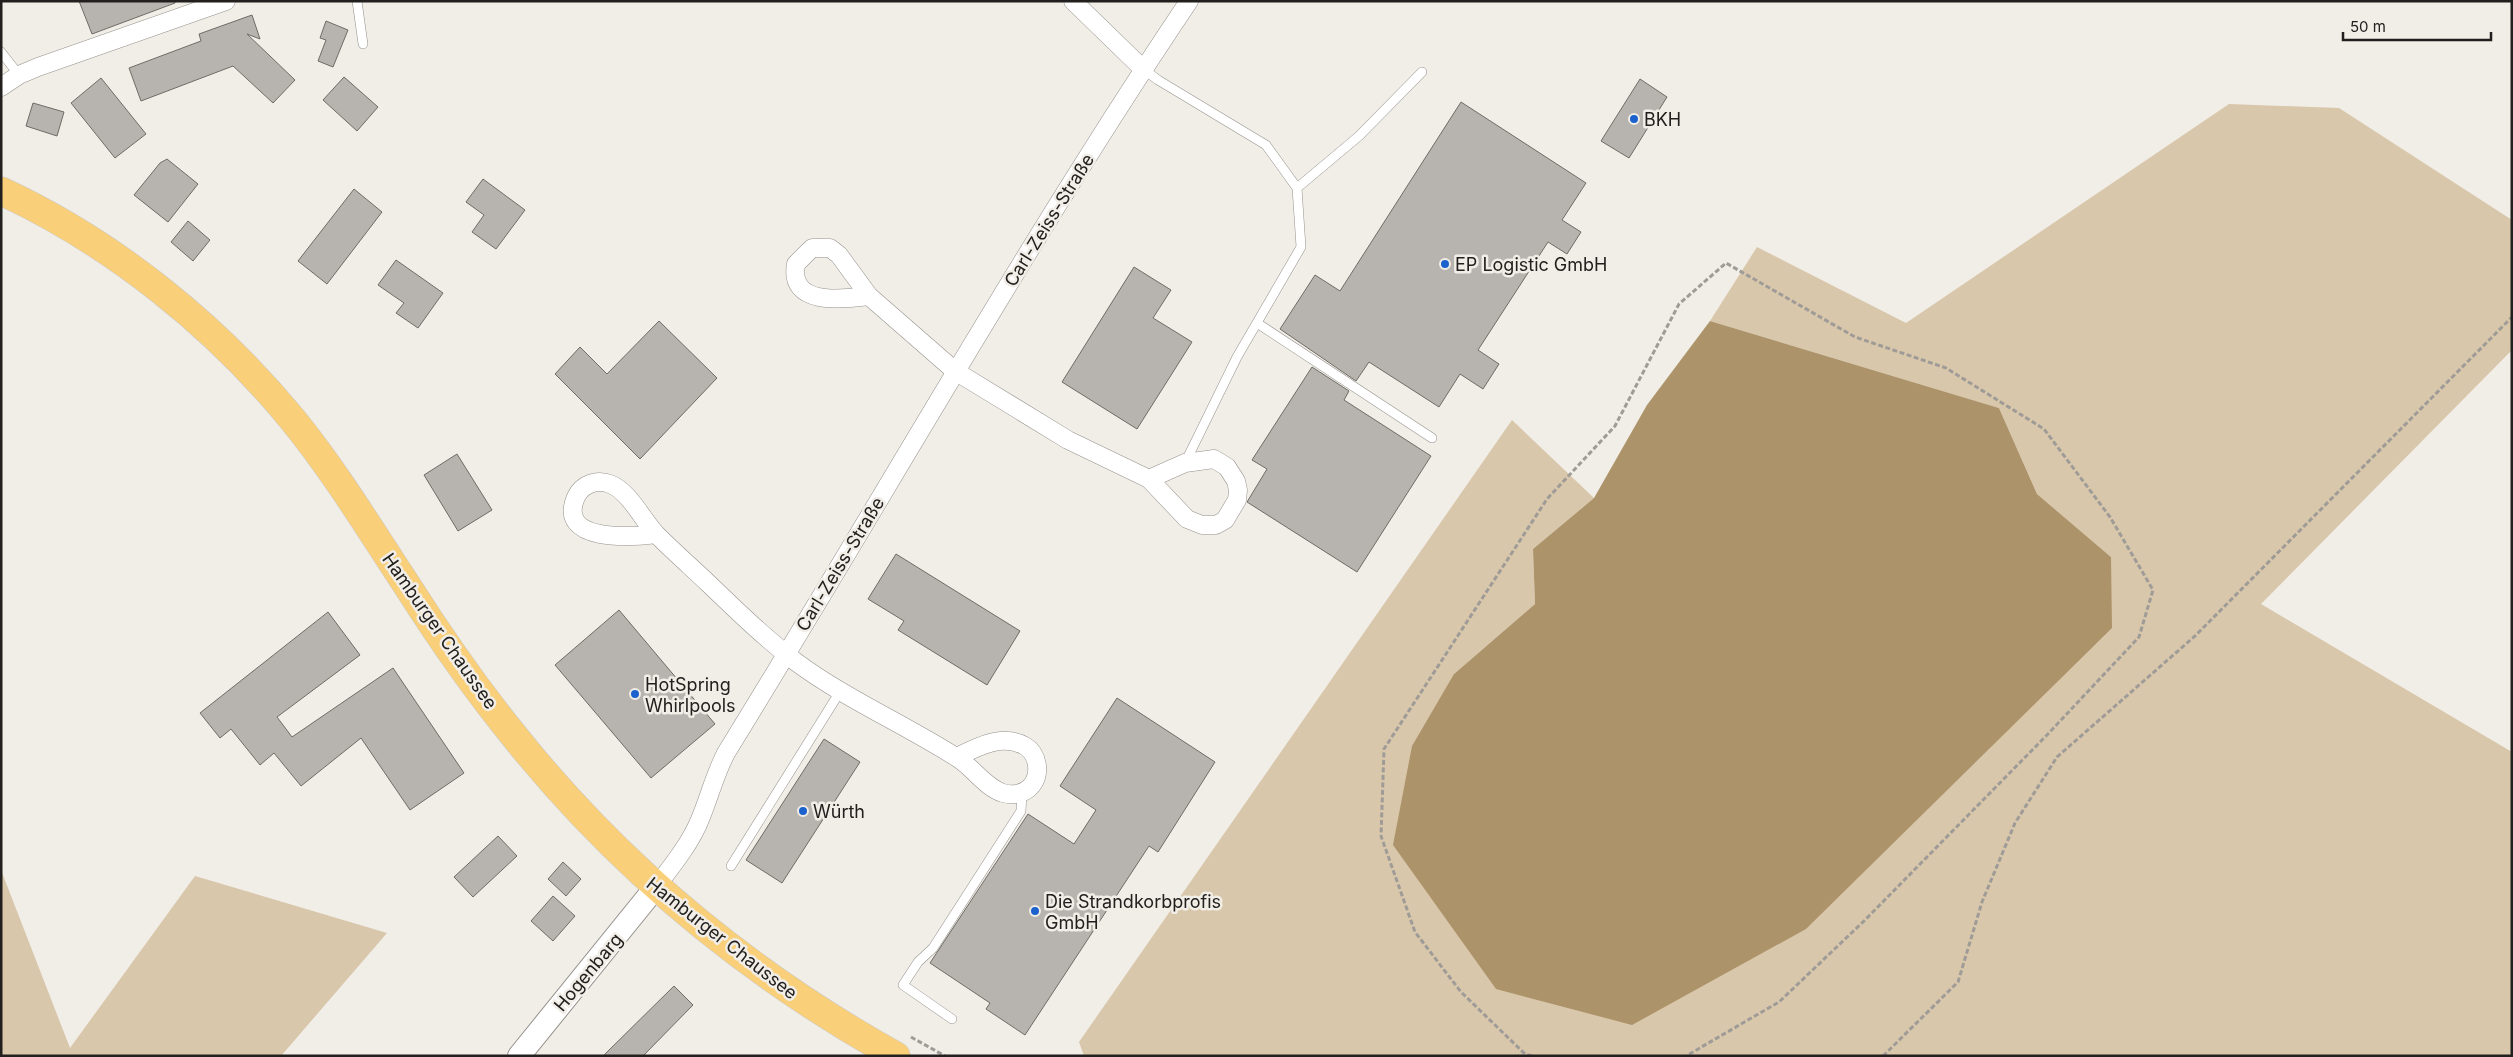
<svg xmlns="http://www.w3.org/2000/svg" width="2513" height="1057" font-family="Inter,sans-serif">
<rect width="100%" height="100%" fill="#f1ede7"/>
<path fill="#d9c7ab" d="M2229,104l110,4 173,112v130l-251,254 251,148v304h-1428l-5,-14 433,-622 82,78 -61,51 2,55 -81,70 657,-117 -74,-63 -38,-86 -289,-87 47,-74 149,76z
M1,870l69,178 125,-172 192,57 -106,123h-280z"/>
<path fill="#ad936a" d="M1710,321l289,87 38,86 74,63 1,71 -306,301 -174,96 -136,-36 -103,-144 19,-99 42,-72 81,-70 -2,-55 61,-51 53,-93z"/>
<path fill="#b7b3ae" stroke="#6f6c67" d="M79,1h96v2l-83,31z
M252,15l8,24 -13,-5 48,46 -22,23 -40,-37 -92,35 -12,-33 72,-27 -2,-7z
M326,21l22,9 -15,37 -15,-6 8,-21 -6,-2z
M344,77l34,30 -21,24 -34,-31z
M101,78l45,56 -31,24 -44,-55z
M1640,79l27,18 -38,61 -28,-17z
M1461,102l125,81 -24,37 19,12 -14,22 -19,-12 -70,108 21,14 -16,25 -23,-15 -21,33 -70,-45 -13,19 -76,-52 35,-54 25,16z
M33,103l31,9 -7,24 -31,-10z
M167,159l31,25 -30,38 -34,-27 26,-32z
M483,179l42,31 -29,39 -24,-17 12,-17 -18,-13z
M354,189l28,23 -55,72 -29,-23z
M188,221l22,19 -17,21 -22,-19z
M396,260l47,33 -25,35 -22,-15 8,-10 -26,-18z
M1134,267l37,23 -18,28 39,24 -55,87 -75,-47z
M659,321l58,57 -77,81 -85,-85 25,-27 27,27z
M1312,367l37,24 -5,9 87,56 -74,116 -110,-70 20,-33 -15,-9z
M457,454l35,56 -34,21 -34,-56z
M896,554l124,77 -33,54 -89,-55 6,-9 -36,-22z
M619,610l96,114 -64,54 -96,-113z
M328,612l32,43 -83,62 15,20 101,-69 71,105 -54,37 -49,-72 -60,48 -27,-33 -14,12 -29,-36 -11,9 -20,-25z
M1117,698l98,64 -57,90 -9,-6 -124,189 -39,-26 4,-6 -60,-40 98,-149 46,30 22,-34 -36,-24z
M824,739l36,23 -78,121 -36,-23z
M498,836l19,20 -44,41 -19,-20z
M563,862l18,17 -15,17 -18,-17z
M553,896l22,20 -22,25 -22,-20z
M674,986l19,19 -50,51h-40z"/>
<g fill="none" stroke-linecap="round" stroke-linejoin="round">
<g stroke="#95918c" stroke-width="10">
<path id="service" d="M357,1l6,43
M1,52l18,23
M1143,69l15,11 108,65 31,43 4,59 -64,110 -52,106
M1297,188l62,-52 63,-64
M1257,323l175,115
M731,866l110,-176
M952,1019l-49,-34 15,-23 15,-14 88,-137 1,-18"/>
</g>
<g stroke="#95918c" stroke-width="19">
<path id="minor" d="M1073,1l70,68
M1,87l18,-12 19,-8 188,-66
M869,296c-25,3 -81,11 -73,-32l16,-16h18l9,7 30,41 86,75 113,69 81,39 38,40 15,6h14l9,-5 12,-20 1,-10 -2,-9 -9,-14 -13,-8 -29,4 -36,16
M656,534c-24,3 -100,9 -80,-37 6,-13 21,-18 34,-13 19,7 32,35 46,50 17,17 35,33 53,50 28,27 56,54 87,78 50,37 110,63 163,97 14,9 27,29 44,34 10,3 22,1 29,-8 9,-12 6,-31 -7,-39 -22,-13 -48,1 -68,11
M655,888c17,-22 36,-45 46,-71 9,-22 14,-43 25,-64 155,-251 299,-508 463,-752"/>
</g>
<g stroke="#95918c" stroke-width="24">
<path id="tertiary" d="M519,1056l136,-168"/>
</g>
<g stroke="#cac9c9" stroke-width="29">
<path id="primary" d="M1,191c112,52 214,134 292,229 43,53 78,111 115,167 33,52 68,102 107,150 105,131 234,237 381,319"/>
</g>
<path stroke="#9f9c97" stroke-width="3" stroke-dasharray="5 2.5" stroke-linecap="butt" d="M911,1037l34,19
M1532,1056l-7,-2 -64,-62 -46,-60 -34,-96 3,-87 163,-250 68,-73 64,-122 47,-41 129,74 91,31 98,61 66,88 43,73 -14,47 -92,98 -183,186 -85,81 -93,54
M1883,1056l75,-74 24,-80 33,-79 42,-66 138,-121 317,-319"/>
<use href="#service" stroke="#fff" stroke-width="9"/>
<use href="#minor" stroke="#fff" stroke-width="18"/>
<use href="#tertiary" stroke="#fff" stroke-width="22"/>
<use href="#primary" stroke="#f9d079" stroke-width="28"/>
</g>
<g fill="#1b62cd" stroke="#f1ede7" stroke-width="2">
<circle cx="1634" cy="119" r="5"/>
<circle cx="1445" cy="264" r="5"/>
<circle cx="635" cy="694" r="5"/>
<circle cx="803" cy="811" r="5"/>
<circle cx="1035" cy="911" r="5"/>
</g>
<g text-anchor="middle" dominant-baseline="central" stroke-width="5" stroke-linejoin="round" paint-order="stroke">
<g font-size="18" fill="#22201e" stroke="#f1ede7" text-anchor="start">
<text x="1644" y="119">BKH</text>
<text x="1455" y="264">EP Logistic GmbH</text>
<text x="645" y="684">HotSpring<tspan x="645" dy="21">Whirlpools</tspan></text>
<text x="813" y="811">Würth</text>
<text x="1045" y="901">Die Strandkorbprofis<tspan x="1045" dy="21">GmbH</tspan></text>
</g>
<g font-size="18" fill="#22201e" stroke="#f1ede7">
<text transform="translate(1049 220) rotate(-58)">Carl-Zeiss-Straße</text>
<text transform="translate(840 564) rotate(-59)">Carl-Zeiss-Straße</text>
<text transform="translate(440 631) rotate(55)">Hamburger Chaussee</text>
<text transform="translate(722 938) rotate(38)">Hamburger Chaussee</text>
<text transform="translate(588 972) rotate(-50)">Hogenbarg</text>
</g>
</g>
<rect width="2513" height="1057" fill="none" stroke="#22201e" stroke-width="5"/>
<path d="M2343 32v8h148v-8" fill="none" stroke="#22201e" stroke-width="2.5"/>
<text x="2350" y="32" font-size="15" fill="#22201e" stroke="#f1ede7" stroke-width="4" paint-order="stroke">50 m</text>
</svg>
